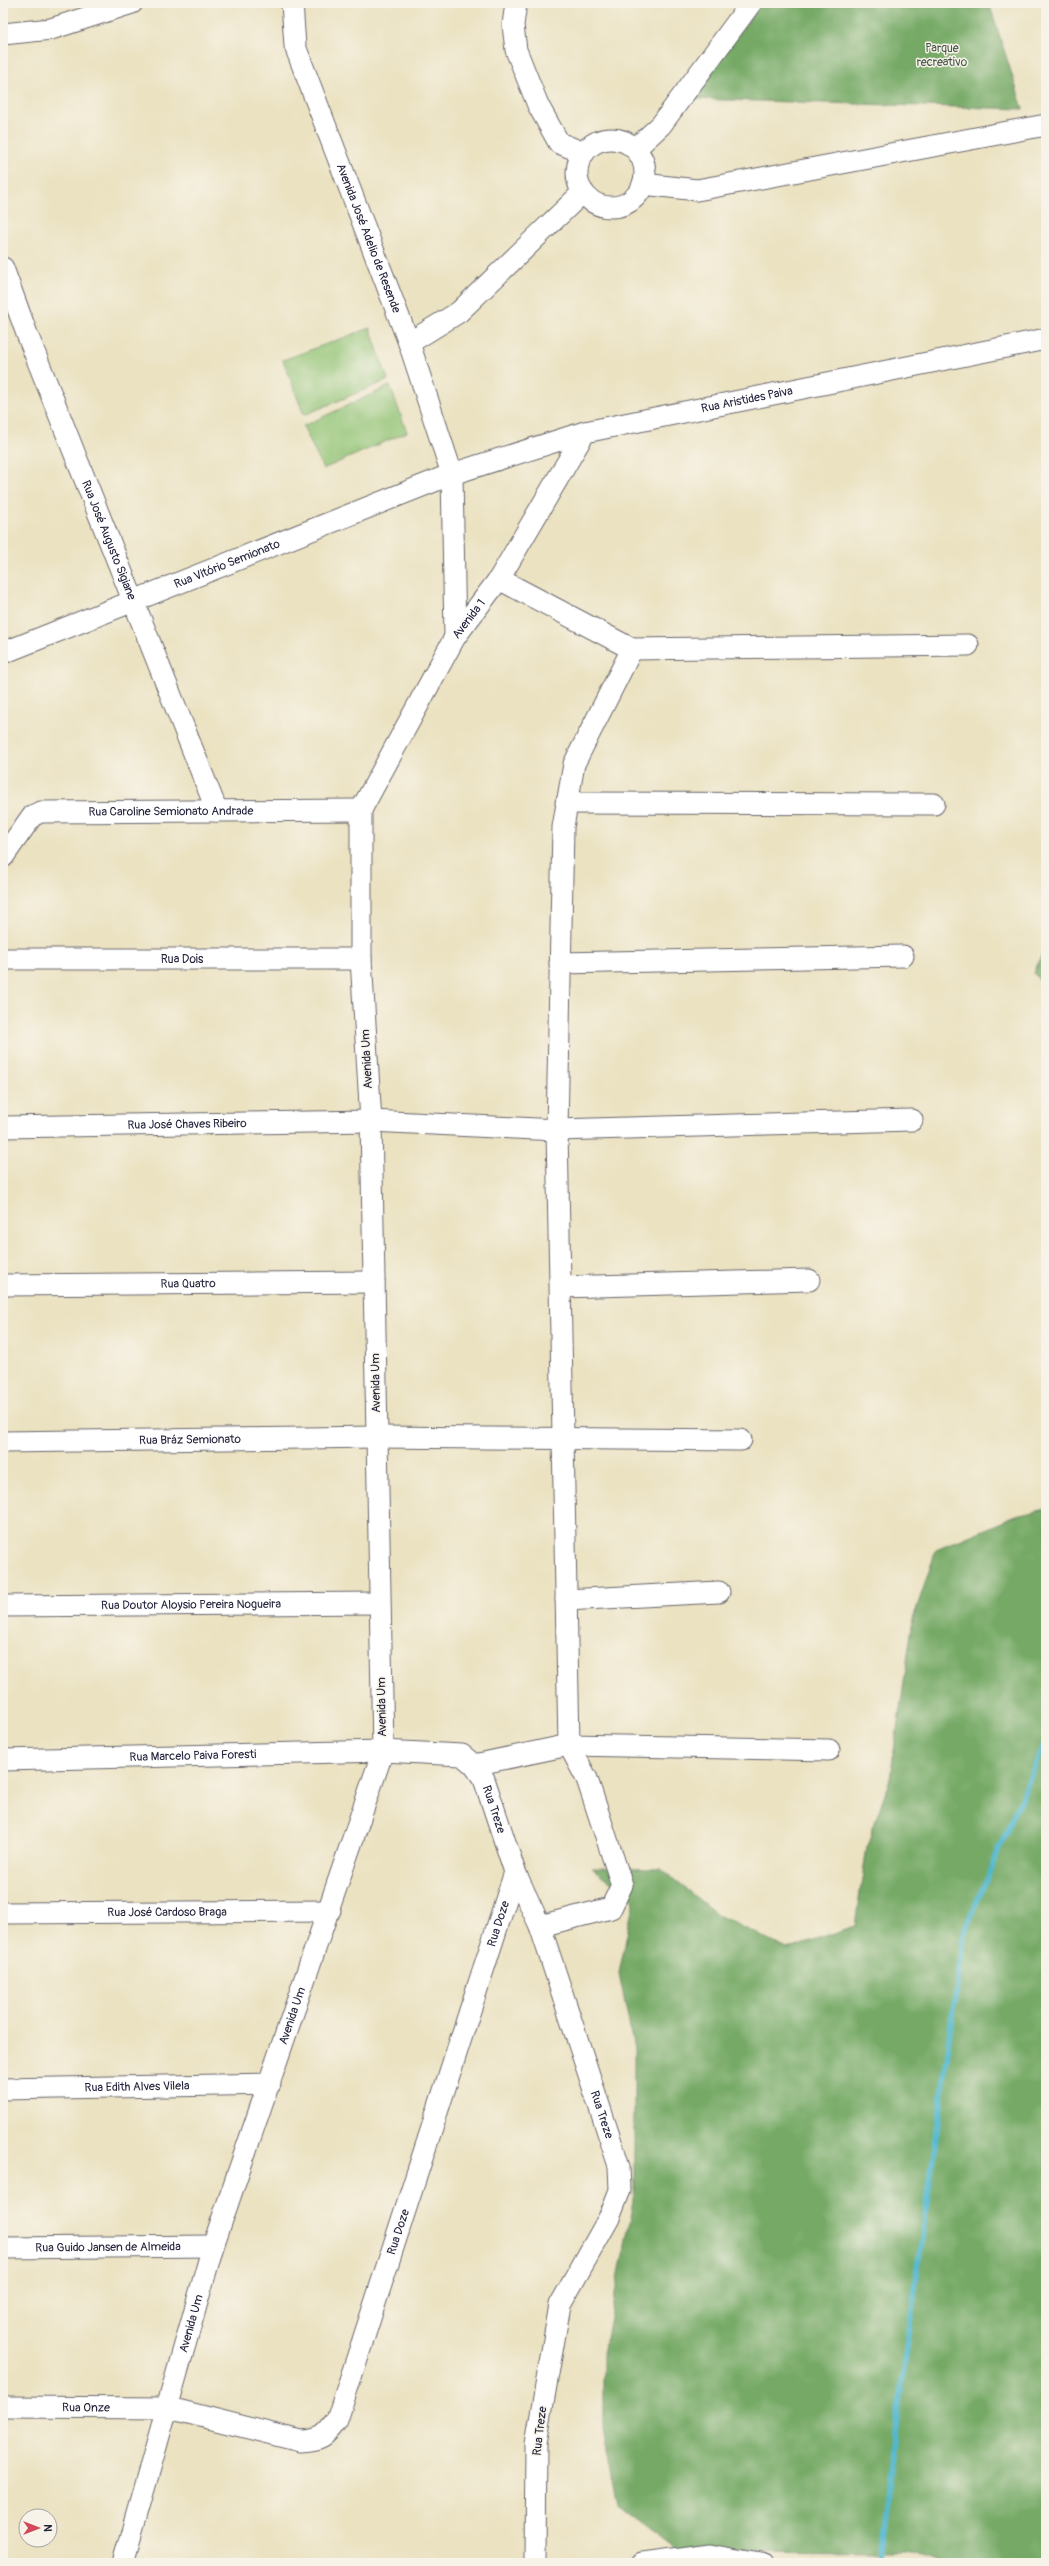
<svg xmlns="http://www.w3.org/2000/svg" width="1049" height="2566" font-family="Pangolin,sans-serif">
<rect width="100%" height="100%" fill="#f7f3e8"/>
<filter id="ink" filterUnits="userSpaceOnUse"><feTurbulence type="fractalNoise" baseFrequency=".025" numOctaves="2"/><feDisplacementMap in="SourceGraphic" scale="8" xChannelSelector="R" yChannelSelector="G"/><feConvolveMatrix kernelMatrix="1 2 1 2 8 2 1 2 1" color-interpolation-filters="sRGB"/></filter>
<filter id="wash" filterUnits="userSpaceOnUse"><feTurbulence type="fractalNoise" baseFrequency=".012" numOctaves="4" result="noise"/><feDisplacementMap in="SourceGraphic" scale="16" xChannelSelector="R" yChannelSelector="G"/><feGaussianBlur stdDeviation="0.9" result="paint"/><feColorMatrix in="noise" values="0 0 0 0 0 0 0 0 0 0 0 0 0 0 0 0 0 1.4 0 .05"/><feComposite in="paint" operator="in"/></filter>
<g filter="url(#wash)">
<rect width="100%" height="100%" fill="#ebe2c1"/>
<path fill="#91c373" stroke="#5a7257" d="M370,328l18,52 -84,35 -21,-55z
M390,386l17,46 -84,37 -20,-43z"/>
<path fill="#74a965" stroke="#4b6650" d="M761,3h228l34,106 -332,-10z
M1046,944v45l-12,-16z
M1046,1509v1054h-104l-36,-12 -228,-1 -60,-45 -15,-77v-75l31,-152v-152l-15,-76 15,-73 -42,-32 69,1 57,46 69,34 68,-23 12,-80 23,-68 23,-159 23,-69 80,-34z"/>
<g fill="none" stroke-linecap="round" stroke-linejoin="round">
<path stroke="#51b8cf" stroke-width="5.5" d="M877,2563l88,-634 81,-189"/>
</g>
</g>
<g filter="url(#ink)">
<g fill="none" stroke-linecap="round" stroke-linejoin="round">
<g stroke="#68656a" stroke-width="23">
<g id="street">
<path id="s1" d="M292,3l3,43 114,297 43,131 3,163"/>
<path d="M516,3l-3,22 3,25 22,55 21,38 25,10"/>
<path d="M3,34l48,-5 81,-26"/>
<circle cx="611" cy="173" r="34"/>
<path d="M635,149l26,-24 90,-122"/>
<path d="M643,184l54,6 349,-65"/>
<path id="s2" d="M3,268l24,66 190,477"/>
<path d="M409,343l50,-31 124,-120"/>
<path d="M499,579l133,70 336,-4"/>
<path id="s3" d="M3,653l449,-179 133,-42 461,-93"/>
<path d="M566,803l368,1"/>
<path id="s4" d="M3,857l29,-41 9,-4 320,-2"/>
<path id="s5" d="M3,959h358"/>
<path d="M560,963l343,-7"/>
<path id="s6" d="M3,1127l368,-6 186,9 355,-10"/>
<path id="s7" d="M3,1285l371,-3"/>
<path d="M561,1287l248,-7"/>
<path id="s8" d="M3,1442l374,-5 364,3"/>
<path d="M566,1600l153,-8"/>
<path id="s9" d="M3,1606l376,-3"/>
<path id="s10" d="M3,1760l380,-9 79,4 12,10 10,14 31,93 25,54 79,240 1,24 -11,28 -49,87 -24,138 -1,120"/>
<path d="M474,1765l95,-20 260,5"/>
<path id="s11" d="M3,1913l327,-2"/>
<path d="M540,1926l71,-18 11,-23 -35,-106 -18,-34 -12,-615 6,-303 11,-63 58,-115"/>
<path id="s12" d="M3,2089l267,-5"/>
<path id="s13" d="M3,2248l210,-2"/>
<path id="s14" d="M3,2407l166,1 131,33c21,-1 25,-4 37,-21l178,-548"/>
<path id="s15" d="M123,2563l90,-317 170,-495 -12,-630 -10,-162v-149l94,-173 44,-58 86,-147"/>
<path d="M642,2563l67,-9 52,9"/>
</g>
</g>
<use href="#street" stroke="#fff" stroke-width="21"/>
</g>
</g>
<g text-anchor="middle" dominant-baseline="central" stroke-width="3" stroke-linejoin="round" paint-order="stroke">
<g font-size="12" fill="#495a4f" stroke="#f7f3e8">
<text x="942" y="48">Parque<tspan x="942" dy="14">recreativo</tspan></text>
</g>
<g font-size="12" fill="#22223b" stroke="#f7f3e8">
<text stroke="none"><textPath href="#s1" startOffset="249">Avenida José Adelio de Resende</textPath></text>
<text stroke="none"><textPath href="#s3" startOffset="788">Rua Aristides Paiva</textPath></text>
<text stroke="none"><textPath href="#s2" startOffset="292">Rua José Augusto Sigiane</textPath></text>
<text stroke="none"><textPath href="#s3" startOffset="241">Rua Vitório Semionato</textPath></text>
<text stroke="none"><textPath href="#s15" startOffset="2014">Avenida 1</textPath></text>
<text stroke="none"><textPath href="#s4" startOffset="190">Rua Caroline Semionato Andrade</textPath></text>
<text stroke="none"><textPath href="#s5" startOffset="179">Rua Dois</textPath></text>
<text transform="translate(367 1059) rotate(-93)">Avenida Um</text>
<text stroke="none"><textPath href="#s6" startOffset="184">Rua José Chaves Ribeiro</textPath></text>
<text stroke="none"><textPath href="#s7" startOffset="185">Rua Quatro</textPath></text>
<text transform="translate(376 1383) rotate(-91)">Avenida Um</text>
<text stroke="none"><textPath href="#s8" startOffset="187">Rua Bráz Semionato</textPath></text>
<text stroke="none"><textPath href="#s9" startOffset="188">Rua Doutor Aloysio Pereira Nogueira</textPath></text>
<text transform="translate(382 1707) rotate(-91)">Avenida Um</text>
<text stroke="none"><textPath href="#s10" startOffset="190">Rua Marcelo Paiva Foresti</textPath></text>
<text stroke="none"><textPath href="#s10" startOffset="524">Rua Treze</textPath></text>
<text stroke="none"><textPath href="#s11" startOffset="164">Rua José Cardoso Braga</textPath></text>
<text stroke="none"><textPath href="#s14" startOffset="868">Rua Doze</textPath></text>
<text stroke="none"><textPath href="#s15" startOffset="573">Avenida Um</textPath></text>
<text stroke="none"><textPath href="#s12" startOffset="134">Rua Edith Alves Vilela</textPath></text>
<text stroke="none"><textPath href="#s10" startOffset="848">Rua Treze</textPath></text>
<text stroke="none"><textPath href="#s14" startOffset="544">Rua Doze</textPath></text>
<text stroke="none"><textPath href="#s13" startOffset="105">Rua Guido Jansen de Almeida</textPath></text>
<text stroke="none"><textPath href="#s15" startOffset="249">Avenida Um</textPath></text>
<text stroke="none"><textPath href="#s14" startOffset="83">Rua Onze</textPath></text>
<text transform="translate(540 2431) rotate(-83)">Rua Treze</text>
</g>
</g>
<rect width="1049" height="2566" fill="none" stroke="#f7f3e8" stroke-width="16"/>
<g transform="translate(38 2528) rotate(90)"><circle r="19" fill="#f7f3e8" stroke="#a29fa3"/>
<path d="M0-3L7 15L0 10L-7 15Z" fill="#d1495b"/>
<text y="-6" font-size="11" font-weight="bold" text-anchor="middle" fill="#22223b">N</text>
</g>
</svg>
